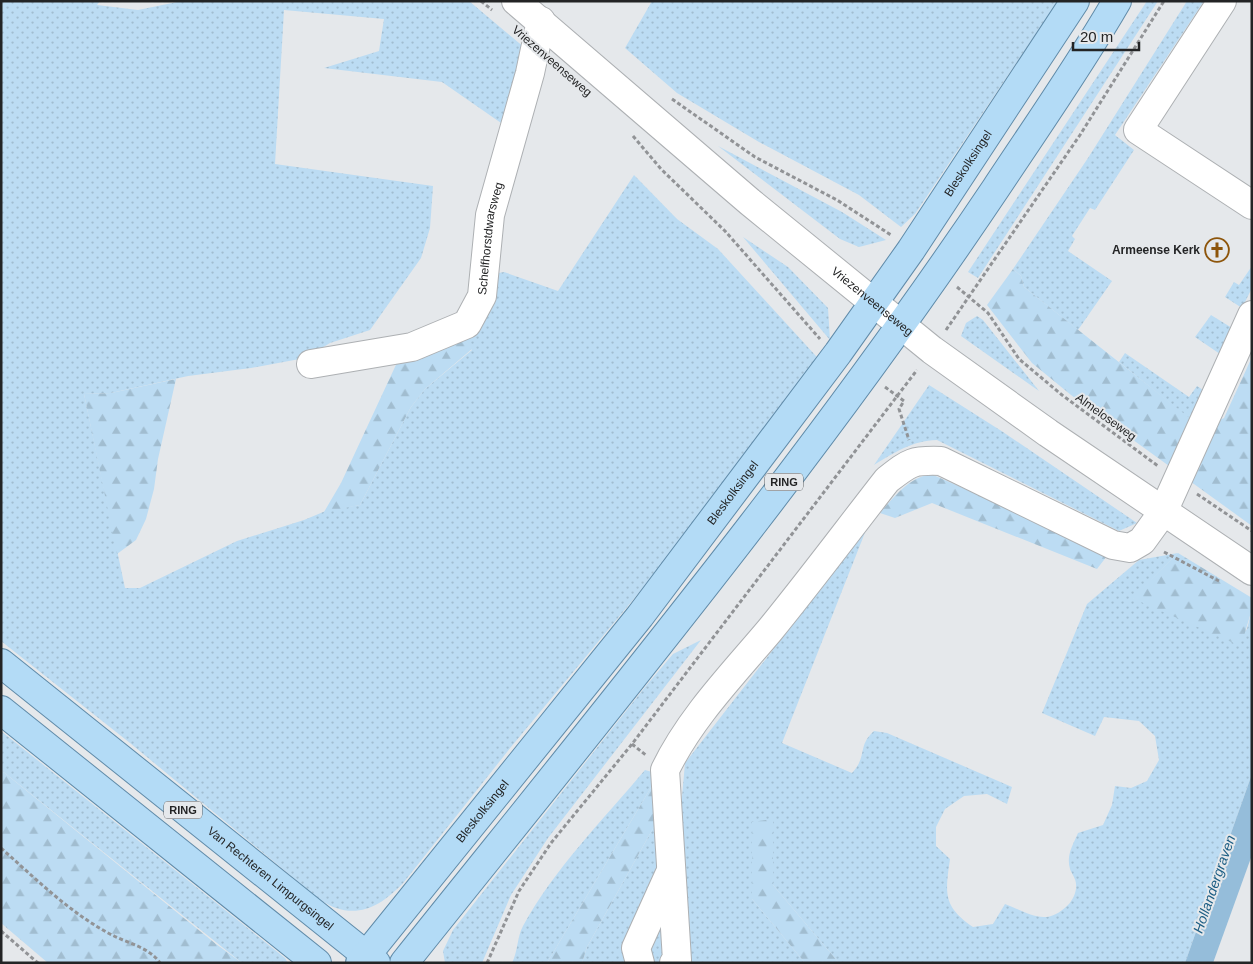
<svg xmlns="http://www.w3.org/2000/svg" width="1253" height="964" font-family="Helvetica,sans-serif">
<defs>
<pattern id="grass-dots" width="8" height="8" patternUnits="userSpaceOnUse" patternTransform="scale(1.25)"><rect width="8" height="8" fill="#bcdcf3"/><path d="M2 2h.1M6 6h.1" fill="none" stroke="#a1bdd0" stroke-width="1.8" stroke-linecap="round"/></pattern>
<pattern id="forest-firs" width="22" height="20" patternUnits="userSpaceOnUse" patternTransform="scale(1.25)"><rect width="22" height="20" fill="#bcdcf3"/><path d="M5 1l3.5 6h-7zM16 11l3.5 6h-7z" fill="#a1bdd0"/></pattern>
</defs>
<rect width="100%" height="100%" fill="#e5e8eb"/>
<path fill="url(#grass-dots)" d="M1,1h99l-3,4 41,5 44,-9h287l56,47 -21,77 -62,-43 -118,-14 55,-17 5,-32 -100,-9 -9,154 158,22 -3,42 -9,30 -51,72 -40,13 -25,15 -54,10 -63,8 -77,17 -27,1 41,194h15l97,-47 67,-21 24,-10 32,-5 51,-98 14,-18 47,-39 -14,-18 20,-55 26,-5 54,19 76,-116 43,44 41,30 108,118 -315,380 -107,135c-25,27 -52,40 -85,17l-189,-156 -129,-102z
M652,1h409l-22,28 -124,185 -14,13 -42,-32 -100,-53 -82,-49 -52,-45z
M1147,1h11l-180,277 -10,-6z
M1187,1h17l-89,134 19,15 -39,60 -5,-2 -18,28 3,3 -7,12 44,30 -34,49 -54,-43 -3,-11 -8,-7 75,-111z
M718,146l124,66 44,28 -27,7 -19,-8z
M743,237l45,30 40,41 2,32z
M1252,266v22l-10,20 -17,-11 9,-15 5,3z
M1211,315l21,13 -12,26 -25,-17z
M977,316l6,4 56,71 -78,-55 5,-13z
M1125,353l64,44 8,-11 6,4 -12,30 -72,-58z
M929,385l74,47 134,91 -18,8 -182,-91c-25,1 -42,12 -63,25z
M866,530l-84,213 70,30c16,-17 5,-27 22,-42l13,2 125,54 -5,17 -20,-10 -23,2 -19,13 -9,18v19l14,13c-5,35 -7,47 23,68l20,-3 12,-20c26,10 41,23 63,1 5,-5 9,-14 8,-21 0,-5 -4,-10 -6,-15 -4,-14 3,-24 8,-36l25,-8 9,-20 3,-19 16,2 16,-7 12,-21 -4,-24 -16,-15 -35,-4 -9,19 -53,-23 45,-109 52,-44 39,-7 -45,45 105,42 9,-11 5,-20v165l-67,189h-346l-66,-78 -1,-65 -20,79 53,64h-122l-5,-121 7,-79z
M701,640l-153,198 -37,57 -29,68h-37l-2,-12 10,-21 192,-243 28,-33z
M1,731l284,227 3,5h-46l-241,-193z
M645,770l14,4 -112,189h-35c6,-12 5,-26 11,-37 31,-57 80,-106 122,-156z
M661,814l2,43 -30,106h-51l5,-16z
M664,897v66h-14l-3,-22z"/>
<path fill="url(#forest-firs)" d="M1013,269l8,7 3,11 182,144 3,-6 15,-7 28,-61v169l-181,-131 -39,-32 -45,-58z
M458,332l14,17 -47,40 -14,18 -51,98 -36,7 17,-29 60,-129z
M176,379l-18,80 -4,30 -8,30 -10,21 -19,14 -33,-160 27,-1z
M931,474l171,75 8,3 -13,17 -165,-66 -37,15 -15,-5c14,-16 28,-35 51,-39z
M1178,553l74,45v11l-9,30 -5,1 -2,4 -104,-46z
M1,770l215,174 26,19h-194l-47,-40z
M659,774l2,40 -74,133 -5,16h-35z
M773,819v66l66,78h-34l-53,-64v-77z"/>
<path fill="#95bdda" d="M1252,774v81l-39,108h-28z"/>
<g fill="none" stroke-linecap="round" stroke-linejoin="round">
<g stroke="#adb0b3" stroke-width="30">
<g id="minor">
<path id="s1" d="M516,1l234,201 182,148 116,83 204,138"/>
<path d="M1222,1l-84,129 114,75"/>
<path id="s2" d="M311,364l101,-17 55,-23 15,-28 8,-81 40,-142 11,-52"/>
<path d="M640,963l-4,-15 33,-73"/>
<path d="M674,963l3,-3 -12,-190c25,-52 68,-96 105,-140 40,-49 78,-100 117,-150 23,-18 25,-20 54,-19l172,84 17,3 12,-7 21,-29 89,-197"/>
</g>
</g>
<g stroke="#608ba9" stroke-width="30">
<g id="major">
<path id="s3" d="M1,663l375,300"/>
<path d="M1,710l316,253"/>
<path id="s4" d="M360,963l280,-347 198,-263 73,-103 164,-249"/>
<path d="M404,963c203,-254 411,-505 592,-775 41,-62 84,-123 121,-187"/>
</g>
</g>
<path stroke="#919396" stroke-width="3" stroke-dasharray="4 2.5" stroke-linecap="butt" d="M481,1l11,9
M672,99l83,58 82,43 54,35
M633,136l28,33 64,62 95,108
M957,287l31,26 31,46 43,36 96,71
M946,330l134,-195 84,-134
M885,387l19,14 -5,8 10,31
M1197,494l55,37
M1164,552l55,29
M632,744l15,12
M1,848c35,31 71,67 113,88 16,8 36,12 46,27
M1,931l37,32
M487,963l32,-72 32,-48 81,-99 285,-374"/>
<use href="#minor" stroke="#fff" stroke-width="28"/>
<use href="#major" stroke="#b3dbf6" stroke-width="28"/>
</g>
<defs>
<g id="church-ring" transform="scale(1.25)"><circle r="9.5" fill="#e5e8eb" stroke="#8d550b" stroke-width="1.5"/><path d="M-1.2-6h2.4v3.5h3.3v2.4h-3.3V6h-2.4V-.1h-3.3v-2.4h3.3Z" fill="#8d550b"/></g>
</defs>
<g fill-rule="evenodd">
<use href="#church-ring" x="1217" y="250"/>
</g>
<g text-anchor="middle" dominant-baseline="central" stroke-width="4" stroke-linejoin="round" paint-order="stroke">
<g fill="#e5e8eb" stroke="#5d5f60" stroke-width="1">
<rect x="765" y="473.5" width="38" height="17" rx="4"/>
<rect x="164" y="801.5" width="38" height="17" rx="4"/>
</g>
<g font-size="11" font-weight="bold" fill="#232425">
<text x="784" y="482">RING</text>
<text x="183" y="810">RING</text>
</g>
<g font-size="12" fill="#232425" stroke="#e5e8eb">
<text transform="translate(552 61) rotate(41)">Vriezenveenseweg</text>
<text stroke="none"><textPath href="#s4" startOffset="1005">Bleskolksingel</textPath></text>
<text stroke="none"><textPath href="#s2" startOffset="252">Schelfhorstdwarsweg</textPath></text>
<text stroke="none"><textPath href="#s1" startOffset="466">Vriezenveenseweg</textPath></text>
<text transform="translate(1106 417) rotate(36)">Almeloseweg</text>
<text stroke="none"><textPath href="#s4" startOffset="600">Bleskolksingel</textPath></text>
<text stroke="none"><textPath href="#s4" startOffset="195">Bleskolksingel</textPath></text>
<text stroke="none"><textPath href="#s3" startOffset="345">Van Rechteren Limpurgsingel</textPath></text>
</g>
<g font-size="12" font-weight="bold" fill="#232425" stroke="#e5e8eb" text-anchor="end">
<text x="1200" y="250">Armeense Kerk</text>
</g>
<g font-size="14" font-style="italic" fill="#1c5e84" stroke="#e5e8eb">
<text transform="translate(1214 884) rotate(-71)">Hollandergraven</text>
</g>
</g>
<rect width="1253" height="964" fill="none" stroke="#232425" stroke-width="5"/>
<path d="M1073 42v8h66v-8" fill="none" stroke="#232425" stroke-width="2.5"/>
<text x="1080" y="42" font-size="15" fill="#232425" stroke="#e5e8eb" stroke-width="4" paint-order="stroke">20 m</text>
</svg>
